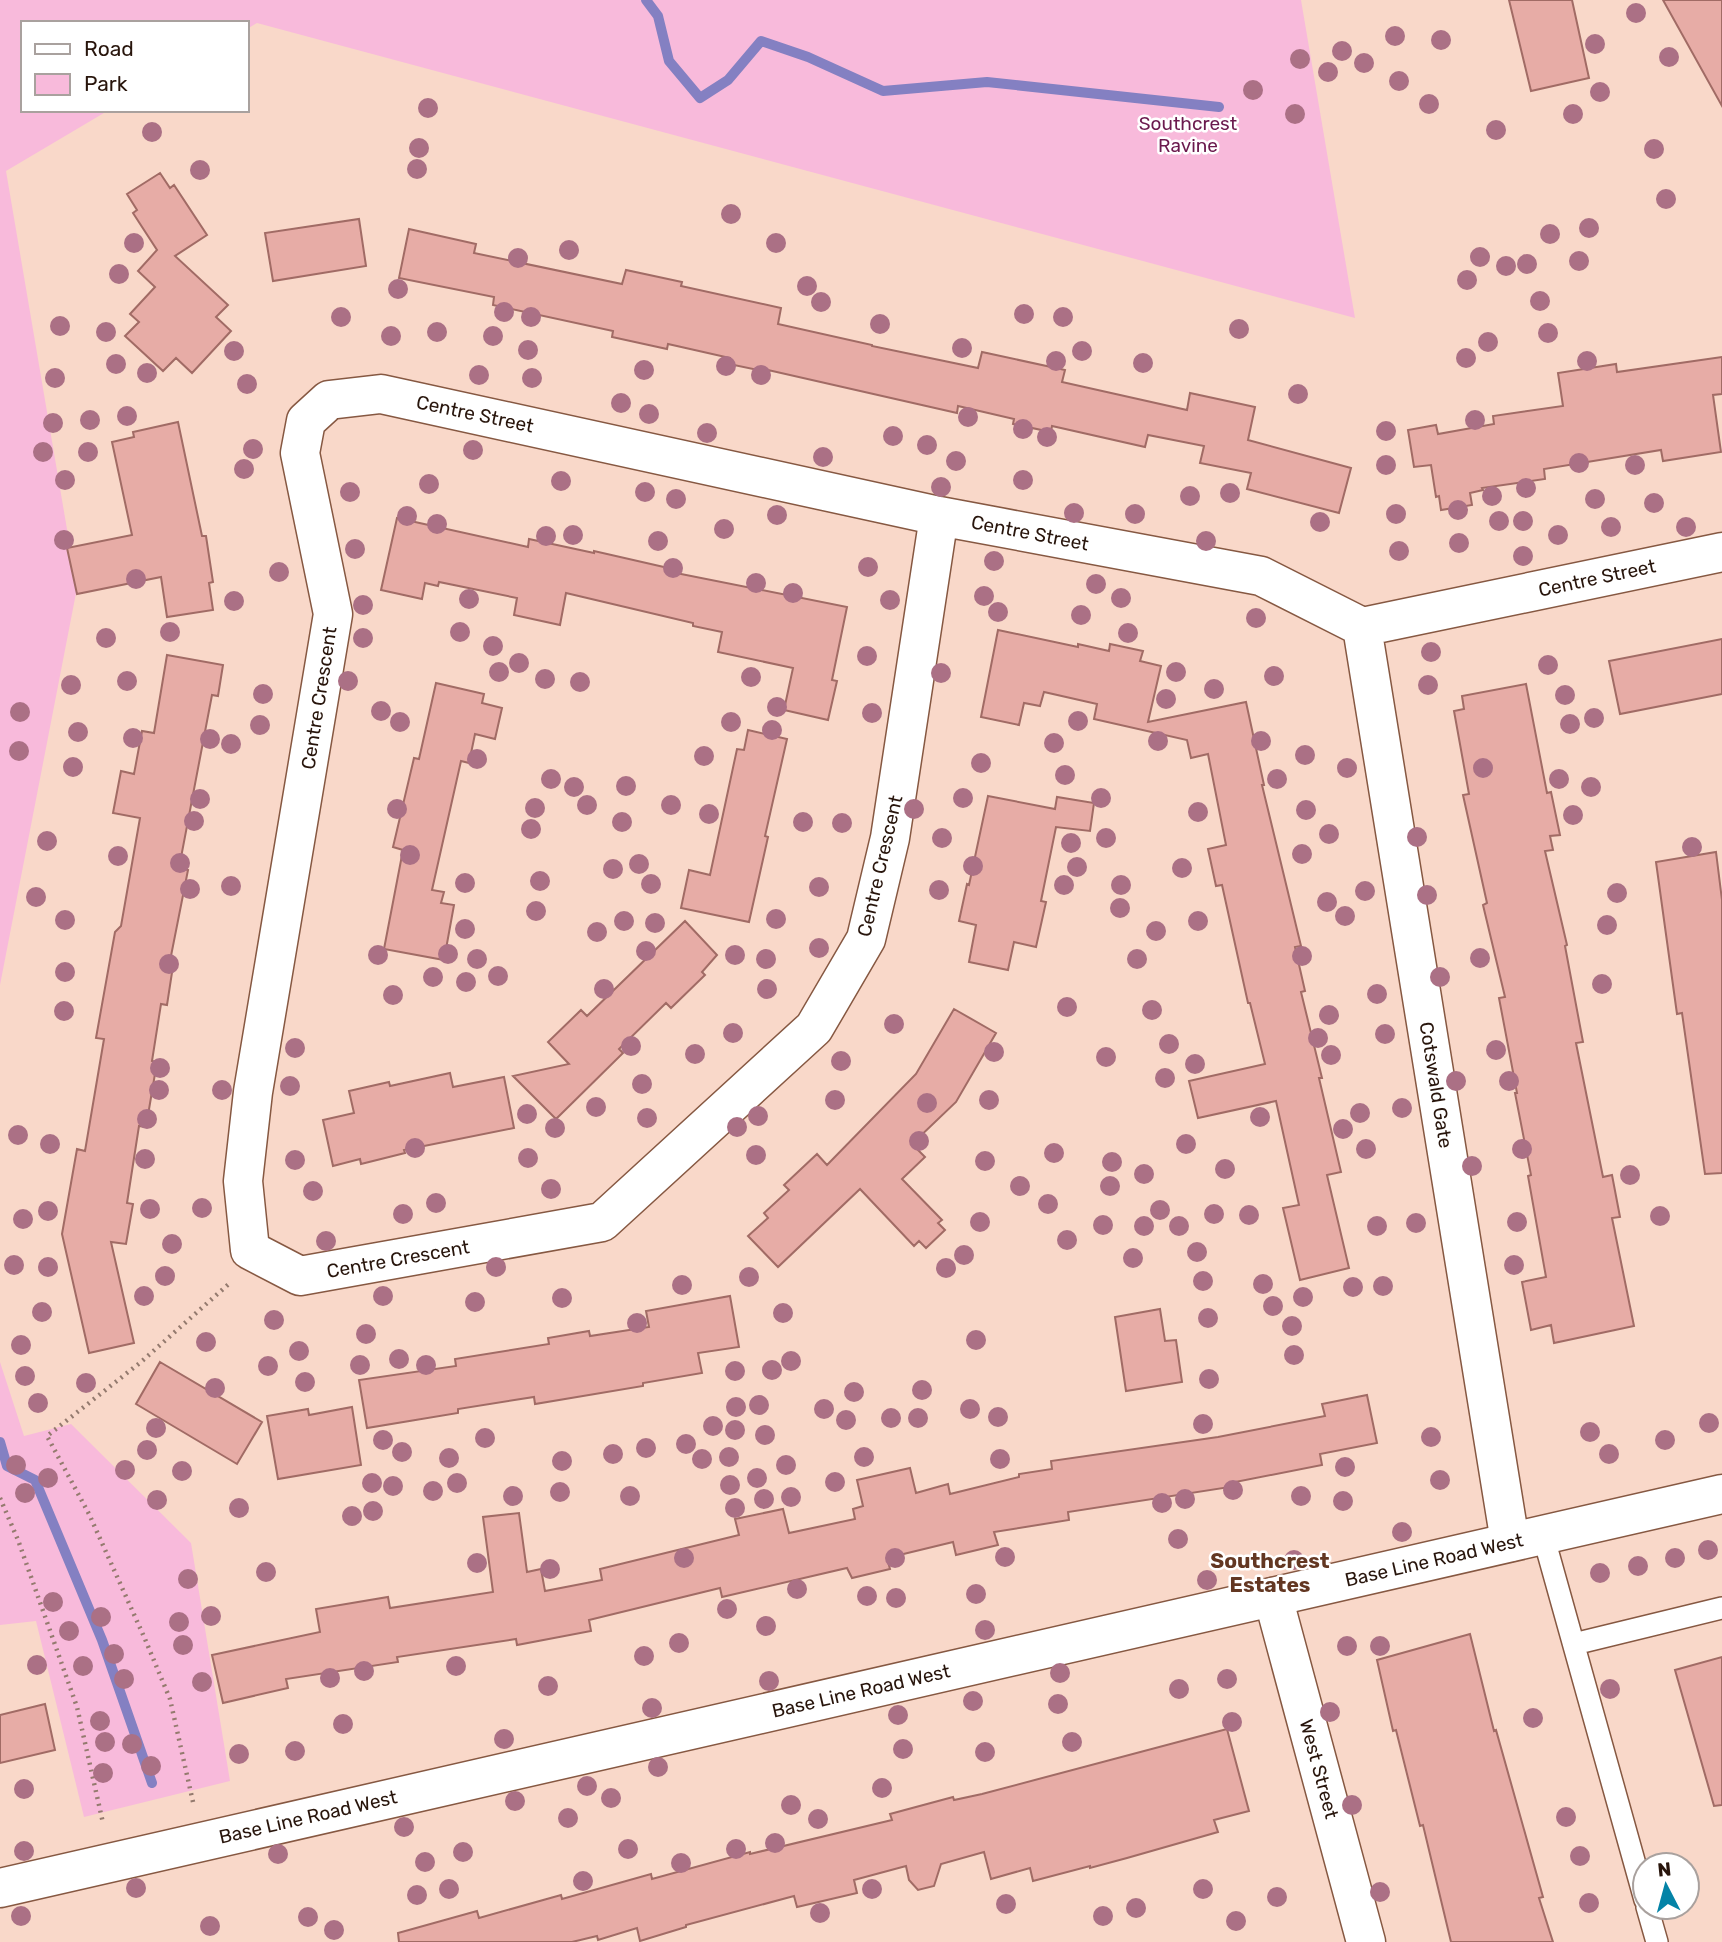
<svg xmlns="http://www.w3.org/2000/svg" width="1722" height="1942" font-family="Rubik,sans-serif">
<rect width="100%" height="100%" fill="#f9d8c9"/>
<path fill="#f8badb" d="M0,0h1301l54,318 -1098,-295 -10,6v-6h-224v87h86l-103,61 71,417 -77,397z
M0,1362l24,74 47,-12 120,119 39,238 -146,36 -48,-196 -36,4z"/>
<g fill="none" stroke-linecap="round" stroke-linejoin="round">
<path stroke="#8480c2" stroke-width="10" d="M646,0l12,16 11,45 31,37 28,-18 33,-39 47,16 75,34 104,-9 232,25
M0,1442l7,24 28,14 67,160 50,143"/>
</g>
<path fill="#e7aca6" stroke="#a16b65" stroke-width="2" d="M1509,0h63l17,78 -58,13z
M1663,0h59v106z
M160,173l10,15 4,-3 33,50 -32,21 53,49 -12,12 15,14 -39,42 -16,-15 -13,13 -38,-35 14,-14 -9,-8 25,-27 -17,-16 19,-21 -24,-37 4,-3 -10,-16z
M359,219l7,47 -93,15 -8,-48z
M409,229l67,15 -2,9 148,31 4,-14 56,12 -1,4 100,22 -3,16 94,21v1l106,22 4,-16 83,18 -3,12 125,28 3,-17 65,14 -7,33 103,28 -12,45 -92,-24 4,-16 -51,-10 4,-17 -56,-11 -3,12 -93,-21 -1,6 -38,-8 1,-5 -56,-13 -1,7 -189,-43v2l-39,-8 1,-6 -62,-14 -1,5 -55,-12 1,-6 -120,-26 1,-8 -95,-19z
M1722,357v37l-9,1 8,57 -58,9 -2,-11 -117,19 1,10 -63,9 1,2 -13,3 2,12 -31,5 -2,-14 -3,1 -5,-32 -17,2 -6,-37 28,-5 2,9 56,-10 -1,-8 70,-10 -5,-33 58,-9 1,8z
M178,422l24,114h4l7,46 -4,1 4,27 -46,7 -6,-40 -84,17 -10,-46 65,-13 -20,-93 22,-5 -1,-5z
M397,518l131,29 1,-8 65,14v-2l83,19 -1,3 171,34 -15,73 5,1 -9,39 -44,-10 9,-42 -75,-16 4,-20 -29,-6v-3l-127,-30 -6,32 -46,-10 3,-17 -78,-16 -1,4 -13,-3 -3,16 -41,-9z
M998,630l80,17v-3l31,7 1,-7 33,7 -3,10 21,5 -13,56 98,-20 18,83h-2l39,161 -6,1 10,44 -4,1 21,86h-3l22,94 -14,3 22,93 -49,12 -17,-72 16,-3 -23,-104 -78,17 -9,-37 76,-17 -15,-61h-2l-26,-118 -6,1 -8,-37 18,-4 -18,-91 -17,4 -4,-18 -93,-21 3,-15 -53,-12 -4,14 -16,-3 -5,22 -38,-8z
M1722,639v55l-102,20 -11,-53z
M167,655l56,10 -5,31 -6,-1 -33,173 9,2 -19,96h4l-6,39 -6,-1 -9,57 5,1 -11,65 -7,-1 -12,77 6,1 -7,40 -15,-2 23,101 -45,10 -27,-119 15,-85 8,2 19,-112 -8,-1 19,-106 6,-6 19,-108 -27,-5 8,-42 13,3 8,-43 12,2z
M436,683l48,11 -2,9 20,5 -7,31 -20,-5 -6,29 -8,-2 -29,129 12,2 -3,11 13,2 -10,55 -60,-11 19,-99 -10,-3 21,-89 5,1z
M1526,684l21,109 4,-1 9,43 -10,1 3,14 -8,1 22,94 -2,1 18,96 -7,1 27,134 9,-2 8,42 -8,1 22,108 -80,17 -3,-18 -20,5 -9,-48 24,-5 -18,-101 3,-1 -16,-82h2l-18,-95 6,-1 -22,-92 4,-2 -24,-108 6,-1 -15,-83 10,-2 -2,-13z
M748,730l39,9 -22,97 3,1 -19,85 -68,-14 8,-38 21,5 27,-126 7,1z
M988,796l67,13 2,-12 37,6 -4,28 -34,-4 -15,74 5,1 -10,45 -22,-5 -6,28 -39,-8 7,-37 -17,-4 8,-37 2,1z
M1716,852l6,48v273l-17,1 -23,-161 -5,1 -21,-152z
M685,921l32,34 -15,17 3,3 -34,33 -5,-5 -47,46 4,4 -67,66 -43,-43 56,-12 -21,-22 33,-32 6,6z
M954,1009l42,24 -40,69 -44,42 13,13 -23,22 40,41 -4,3 7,7 -19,18 -7,-7 -5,5 -54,-57 -82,78 -30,-31 20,-18 -4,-5 25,-23 -5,-5 33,-31 10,11 89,-91z
M450,1073l3,14 51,-10 10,51 -110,22 1,3 -44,11 -1,-5 -27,7 -10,-46 31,-7 -5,-22 40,-9 1,4z
M730,1296l9,51 -41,6 4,20 -59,10v3l-108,18 -1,-7 -76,12v4l-91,15 -8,-48 97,-14 -1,-7 94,-15 -1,-6 41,-7 1,5 59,-9 -3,-16z
M1160,1309l5,32 11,-1 6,42 -56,9 -11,-74z
M160,1362l102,60 -25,42 -101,-60z
M1367,1395l10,48 -57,11 2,11 -92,18v4l-162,25 1,8 -75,12 4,13 -42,10 -3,-13 -66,16 3,11 -38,9 -5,-10 -125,29 -2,-9 -131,32 2,11 -74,14 -1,-6 -119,18 1,5 -112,17 2,9 -65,15 -11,-48 108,-23 -4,-23 72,-12 2,11 103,-16 -10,-75 36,-4 8,59 14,-3 4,22 57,-11 -2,-11 139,-34 -4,-16 48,-10 6,24 66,-14 -2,-10 10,-3 -6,-26 53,-12 6,25 32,-9 2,10 69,-17v-3l33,-5 -1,-8 167,-24 107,-21 -3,-12z
M352,1407l9,58 -83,14 -11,-63 41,-7 1,6z
M1470,1634l24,97 2,-1 47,167 -4,1 14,44h-102l-28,-117 -3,1 -24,-96 -3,1 -16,-71z
M1722,1657v148l-8,1 -39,-136z
M45,1704l10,46 -55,13v-48z
M1227,1729l22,82 -35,9 4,12 -91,26 -37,10v-2l-57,15 -3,-13 -39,11 -7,-27 -43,12 -7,22 -16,4 -9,-10 -3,-14 -52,14 3,13 -60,14 -3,-11 -108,29v2l-46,14 -3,-13 -39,12 -1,-4 -25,6h-173l-1,-9 79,-22 2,7 82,-23 1,4 89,-25 1,5 98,-27v2l142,-34 -2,-6 63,-17 1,3 28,-6z"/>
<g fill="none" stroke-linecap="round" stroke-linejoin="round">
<g stroke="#865842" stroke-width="24">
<path id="service" d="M1543,1535l102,365
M1574,1644l148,-36
M1647,1907l10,35"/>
</g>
<g stroke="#865842" stroke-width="41">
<path id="minor" d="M939,516l-49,322 -24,101 -52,89 -212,194 -302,54 -50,-26 -7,-69 10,-89 80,-478 -33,-161 6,-32 23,-21 52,-6 558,122 322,60 101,51 360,-75
M1362,627l148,915
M1273,1597l93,345"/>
</g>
<g stroke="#865842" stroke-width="41">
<path id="tertiary" d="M0,1888l1722,-394"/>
</g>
<path stroke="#947a6e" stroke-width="4.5" stroke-dasharray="2 5" stroke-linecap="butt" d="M0,1498l18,42 59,167 26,116
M193,1802l-23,-103 -25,-60 -56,-125 -42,-78 94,-74 90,-80"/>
<use href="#service" stroke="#fff" stroke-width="21"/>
<use href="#minor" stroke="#fff" stroke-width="38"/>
<use href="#tertiary" stroke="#fff" stroke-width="38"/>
</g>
<g fill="#ab7085">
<circle cx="1636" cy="13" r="10"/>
<circle cx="1395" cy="36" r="10"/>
<circle cx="1441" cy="40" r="10"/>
<circle cx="1595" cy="44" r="10"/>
<circle cx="1342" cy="51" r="10"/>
<circle cx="1669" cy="57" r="10"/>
<circle cx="1300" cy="59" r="10"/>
<circle cx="1364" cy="63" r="10"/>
<circle cx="1328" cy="72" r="10"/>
<circle cx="1399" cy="81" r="10"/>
<circle cx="1253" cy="90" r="10"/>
<circle cx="1600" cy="92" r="10"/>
<circle cx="1429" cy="104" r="10"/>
<circle cx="428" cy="108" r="10"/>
<circle cx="1295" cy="114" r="10"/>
<circle cx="1573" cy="114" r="10"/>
<circle cx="1496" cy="130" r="10"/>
<circle cx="152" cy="132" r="10"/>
<circle cx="419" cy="148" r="10"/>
<circle cx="1654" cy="149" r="10"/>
<circle cx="417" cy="169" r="10"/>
<circle cx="200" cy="170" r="10"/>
<circle cx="1666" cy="199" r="10"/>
<circle cx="731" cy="214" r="10"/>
<circle cx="1589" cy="228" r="10"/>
<circle cx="1550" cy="234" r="10"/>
<circle cx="134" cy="243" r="10"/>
<circle cx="776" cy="243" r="10"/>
<circle cx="569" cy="250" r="10"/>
<circle cx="1480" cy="257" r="10"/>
<circle cx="518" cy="258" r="10"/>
<circle cx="1579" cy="261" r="10"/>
<circle cx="1527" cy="264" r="10"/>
<circle cx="1506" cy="266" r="10"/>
<circle cx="119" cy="274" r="10"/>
<circle cx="1467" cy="280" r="10"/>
<circle cx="807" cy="286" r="10"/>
<circle cx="398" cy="289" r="10"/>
<circle cx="1540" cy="301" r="10"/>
<circle cx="821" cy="302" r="10"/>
<circle cx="504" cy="312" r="10"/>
<circle cx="1024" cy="314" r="10"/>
<circle cx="341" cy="317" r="10"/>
<circle cx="531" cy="317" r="10"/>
<circle cx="1063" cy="317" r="10"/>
<circle cx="880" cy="324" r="10"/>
<circle cx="60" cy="326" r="10"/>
<circle cx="1239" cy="329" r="10"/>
<circle cx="106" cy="332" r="10"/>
<circle cx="437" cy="332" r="10"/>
<circle cx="1548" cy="333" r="10"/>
<circle cx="391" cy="336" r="10"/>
<circle cx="493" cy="336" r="10"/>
<circle cx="1488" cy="342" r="10"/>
<circle cx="962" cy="348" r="10"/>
<circle cx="528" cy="350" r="10"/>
<circle cx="234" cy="351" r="10"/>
<circle cx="1082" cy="351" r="10"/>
<circle cx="1466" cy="358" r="10"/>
<circle cx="1056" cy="361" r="10"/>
<circle cx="1587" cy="361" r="10"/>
<circle cx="1143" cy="363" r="10"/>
<circle cx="116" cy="364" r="10"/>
<circle cx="726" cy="366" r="10"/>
<circle cx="644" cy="370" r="10"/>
<circle cx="147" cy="373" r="10"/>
<circle cx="479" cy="375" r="10"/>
<circle cx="761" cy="375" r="10"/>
<circle cx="55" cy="378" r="10"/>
<circle cx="532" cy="378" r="10"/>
<circle cx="247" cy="384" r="10"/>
<circle cx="1298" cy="394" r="10"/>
<circle cx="621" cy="403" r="10"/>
<circle cx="649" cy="414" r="10"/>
<circle cx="127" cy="416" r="10"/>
<circle cx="968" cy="417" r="10"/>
<circle cx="90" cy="420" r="10"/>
<circle cx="1475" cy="420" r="10"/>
<circle cx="53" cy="423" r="10"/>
<circle cx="1023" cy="429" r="10"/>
<circle cx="1386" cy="431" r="10"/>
<circle cx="707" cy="433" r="10"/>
<circle cx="893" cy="436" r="10"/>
<circle cx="1047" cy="437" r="10"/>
<circle cx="927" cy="445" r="10"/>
<circle cx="253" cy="449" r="10"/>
<circle cx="473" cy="450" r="10"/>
<circle cx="43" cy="452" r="10"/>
<circle cx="88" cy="452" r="10"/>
<circle cx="823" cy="457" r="10"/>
<circle cx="956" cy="461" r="10"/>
<circle cx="1579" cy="463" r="10"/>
<circle cx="1386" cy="465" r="10"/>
<circle cx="1635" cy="465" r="10"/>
<circle cx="244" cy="469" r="10"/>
<circle cx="65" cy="480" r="10"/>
<circle cx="1023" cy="480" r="10"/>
<circle cx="561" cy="481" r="10"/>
<circle cx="429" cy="484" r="10"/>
<circle cx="941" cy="487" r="10"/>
<circle cx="1526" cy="488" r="10"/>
<circle cx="350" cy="492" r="10"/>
<circle cx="645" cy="492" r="10"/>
<circle cx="1230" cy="493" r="10"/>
<circle cx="1190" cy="496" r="10"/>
<circle cx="1492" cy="496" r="10"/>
<circle cx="676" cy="499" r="10"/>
<circle cx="1595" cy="499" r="10"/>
<circle cx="1654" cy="503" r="10"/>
<circle cx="1458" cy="510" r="10"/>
<circle cx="1074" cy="513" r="10"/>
<circle cx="1135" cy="514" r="10"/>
<circle cx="1396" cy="514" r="10"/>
<circle cx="777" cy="515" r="10"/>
<circle cx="407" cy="516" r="10"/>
<circle cx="1499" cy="521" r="10"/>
<circle cx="1523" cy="521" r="10"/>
<circle cx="1320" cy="522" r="10"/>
<circle cx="437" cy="524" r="10"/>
<circle cx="1611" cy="527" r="10"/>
<circle cx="1686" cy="527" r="10"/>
<circle cx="724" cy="529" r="10"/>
<circle cx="573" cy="535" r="10"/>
<circle cx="1558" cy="535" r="10"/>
<circle cx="546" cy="536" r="10"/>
<circle cx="64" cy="540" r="10"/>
<circle cx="658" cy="541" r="10"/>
<circle cx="1206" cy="541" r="10"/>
<circle cx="1459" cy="543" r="10"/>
<circle cx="355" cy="549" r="10"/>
<circle cx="1399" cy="551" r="10"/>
<circle cx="1523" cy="556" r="10"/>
<circle cx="994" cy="561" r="10"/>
<circle cx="868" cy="567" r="10"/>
<circle cx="673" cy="568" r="10"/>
<circle cx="279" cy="572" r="10"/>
<circle cx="136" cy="579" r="10"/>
<circle cx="756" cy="583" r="10"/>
<circle cx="1096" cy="584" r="10"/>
<circle cx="793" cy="593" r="10"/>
<circle cx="984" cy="596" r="10"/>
<circle cx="1121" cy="598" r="10"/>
<circle cx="469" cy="599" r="10"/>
<circle cx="890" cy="600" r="10"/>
<circle cx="234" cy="601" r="10"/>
<circle cx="363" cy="605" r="10"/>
<circle cx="998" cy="612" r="10"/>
<circle cx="1081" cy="615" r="10"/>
<circle cx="1256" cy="618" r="10"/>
<circle cx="170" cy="632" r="10"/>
<circle cx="460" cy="632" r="10"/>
<circle cx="1128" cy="633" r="10"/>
<circle cx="106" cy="638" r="10"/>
<circle cx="363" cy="638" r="10"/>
<circle cx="493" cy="646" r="10"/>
<circle cx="1431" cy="652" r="10"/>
<circle cx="867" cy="656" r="10"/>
<circle cx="519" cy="663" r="10"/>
<circle cx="1548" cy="665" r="10"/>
<circle cx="499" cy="672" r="10"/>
<circle cx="1176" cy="672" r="10"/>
<circle cx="941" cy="673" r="10"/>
<circle cx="1274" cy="676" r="10"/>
<circle cx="751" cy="677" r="10"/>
<circle cx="545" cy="679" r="10"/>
<circle cx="127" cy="681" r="10"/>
<circle cx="348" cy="681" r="10"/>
<circle cx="580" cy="682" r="10"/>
<circle cx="71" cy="685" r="10"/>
<circle cx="1428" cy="685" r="10"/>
<circle cx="1214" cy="689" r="10"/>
<circle cx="263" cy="694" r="10"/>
<circle cx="1565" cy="695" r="10"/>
<circle cx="1166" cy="699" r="10"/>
<circle cx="777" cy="707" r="10"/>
<circle cx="381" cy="711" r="10"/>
<circle cx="20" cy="712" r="10"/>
<circle cx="872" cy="713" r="10"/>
<circle cx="1594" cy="718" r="10"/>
<circle cx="1078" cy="721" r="10"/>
<circle cx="400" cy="722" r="10"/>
<circle cx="731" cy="722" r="10"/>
<circle cx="1570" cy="724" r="10"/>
<circle cx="260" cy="725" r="10"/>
<circle cx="772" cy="730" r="10"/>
<circle cx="78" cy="732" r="10"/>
<circle cx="133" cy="738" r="10"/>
<circle cx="210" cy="739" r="10"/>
<circle cx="1158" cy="741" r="10"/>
<circle cx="1261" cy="741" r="10"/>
<circle cx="1054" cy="743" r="10"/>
<circle cx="231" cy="744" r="10"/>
<circle cx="19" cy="751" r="10"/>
<circle cx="1305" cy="755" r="10"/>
<circle cx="704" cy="756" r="10"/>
<circle cx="477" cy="759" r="10"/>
<circle cx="981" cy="763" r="10"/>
<circle cx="73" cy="767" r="10"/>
<circle cx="1347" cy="768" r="10"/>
<circle cx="1483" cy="768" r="10"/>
<circle cx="1065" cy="775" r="10"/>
<circle cx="551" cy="779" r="10"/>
<circle cx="1277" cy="779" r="10"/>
<circle cx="1559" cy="779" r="10"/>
<circle cx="626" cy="786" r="10"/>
<circle cx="574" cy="787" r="10"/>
<circle cx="1591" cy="787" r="10"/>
<circle cx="963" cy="798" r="10"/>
<circle cx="1101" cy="798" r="10"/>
<circle cx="200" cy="799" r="10"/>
<circle cx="587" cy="805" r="10"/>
<circle cx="671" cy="805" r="10"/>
<circle cx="535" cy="808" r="10"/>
<circle cx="397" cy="809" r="10"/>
<circle cx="914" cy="809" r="10"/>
<circle cx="1306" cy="810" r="10"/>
<circle cx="1198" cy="812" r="10"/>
<circle cx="709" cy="814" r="10"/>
<circle cx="1573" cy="815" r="10"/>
<circle cx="194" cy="821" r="10"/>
<circle cx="622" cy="822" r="10"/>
<circle cx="803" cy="822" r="10"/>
<circle cx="842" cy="823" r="10"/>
<circle cx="531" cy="829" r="10"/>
<circle cx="1329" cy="834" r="10"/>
<circle cx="1417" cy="837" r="10"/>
<circle cx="942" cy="838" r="10"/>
<circle cx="1106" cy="838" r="10"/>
<circle cx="47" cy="841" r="10"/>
<circle cx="1071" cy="843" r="10"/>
<circle cx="1692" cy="847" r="10"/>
<circle cx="1302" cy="854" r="10"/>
<circle cx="410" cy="855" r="10"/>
<circle cx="118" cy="856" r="10"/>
<circle cx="180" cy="863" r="10"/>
<circle cx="639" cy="864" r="10"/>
<circle cx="973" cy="866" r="10"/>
<circle cx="1077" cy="867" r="10"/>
<circle cx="1182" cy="868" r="10"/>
<circle cx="613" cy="869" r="10"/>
<circle cx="540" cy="881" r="10"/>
<circle cx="465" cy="883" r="10"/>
<circle cx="651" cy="884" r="10"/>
<circle cx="1064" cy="885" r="10"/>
<circle cx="1121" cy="885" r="10"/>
<circle cx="231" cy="886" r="10"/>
<circle cx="819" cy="887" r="10"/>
<circle cx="190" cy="889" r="10"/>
<circle cx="939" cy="890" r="10"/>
<circle cx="1365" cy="891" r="10"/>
<circle cx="1617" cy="893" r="10"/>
<circle cx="1427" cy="895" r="10"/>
<circle cx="36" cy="897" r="10"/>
<circle cx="1327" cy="902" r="10"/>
<circle cx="1120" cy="908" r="10"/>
<circle cx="536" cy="911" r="10"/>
<circle cx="1345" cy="916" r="10"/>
<circle cx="776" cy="919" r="10"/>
<circle cx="65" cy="920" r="10"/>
<circle cx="624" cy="921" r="10"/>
<circle cx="1198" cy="921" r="10"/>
<circle cx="655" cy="923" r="10"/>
<circle cx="1607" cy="925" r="10"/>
<circle cx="465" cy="929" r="10"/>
<circle cx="1156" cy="931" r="10"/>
<circle cx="597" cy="932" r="10"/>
<circle cx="819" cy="948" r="10"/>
<circle cx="646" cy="951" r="10"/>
<circle cx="448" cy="954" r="10"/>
<circle cx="378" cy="955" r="10"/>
<circle cx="735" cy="955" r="10"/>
<circle cx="1302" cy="956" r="10"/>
<circle cx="1480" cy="958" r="10"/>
<circle cx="477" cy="959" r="10"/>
<circle cx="766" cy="959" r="10"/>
<circle cx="1137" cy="959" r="10"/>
<circle cx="169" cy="964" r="10"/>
<circle cx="65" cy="972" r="10"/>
<circle cx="498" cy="976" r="10"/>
<circle cx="433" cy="977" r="10"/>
<circle cx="1440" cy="977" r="10"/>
<circle cx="466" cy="982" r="10"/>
<circle cx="1602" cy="984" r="10"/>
<circle cx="604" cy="989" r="10"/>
<circle cx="767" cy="989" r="10"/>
<circle cx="1377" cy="994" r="10"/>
<circle cx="393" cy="995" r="10"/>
<circle cx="1067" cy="1007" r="10"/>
<circle cx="1152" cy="1010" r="10"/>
<circle cx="64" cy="1011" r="10"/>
<circle cx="1329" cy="1015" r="10"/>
<circle cx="894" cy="1024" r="10"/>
<circle cx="733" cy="1033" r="10"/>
<circle cx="1385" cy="1034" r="10"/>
<circle cx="1318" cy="1038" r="10"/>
<circle cx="1169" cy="1044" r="10"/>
<circle cx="631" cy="1046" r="10"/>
<circle cx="295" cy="1048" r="10"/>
<circle cx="1496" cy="1050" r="10"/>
<circle cx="994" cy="1052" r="10"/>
<circle cx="695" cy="1054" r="10"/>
<circle cx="1331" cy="1055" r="10"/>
<circle cx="1106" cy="1057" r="10"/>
<circle cx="841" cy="1061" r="10"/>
<circle cx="1195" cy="1064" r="10"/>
<circle cx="160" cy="1068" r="10"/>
<circle cx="1165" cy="1078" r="10"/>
<circle cx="1456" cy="1081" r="10"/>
<circle cx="1509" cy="1081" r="10"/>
<circle cx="642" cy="1084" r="10"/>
<circle cx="290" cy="1086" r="10"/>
<circle cx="159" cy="1090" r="10"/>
<circle cx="222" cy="1090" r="10"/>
<circle cx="835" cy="1100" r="10"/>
<circle cx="989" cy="1100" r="10"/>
<circle cx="927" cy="1103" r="10"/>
<circle cx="596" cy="1107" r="10"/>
<circle cx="1402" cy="1108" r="10"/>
<circle cx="1360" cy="1113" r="10"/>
<circle cx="527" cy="1114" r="10"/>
<circle cx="758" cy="1116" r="10"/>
<circle cx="1260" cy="1117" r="10"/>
<circle cx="647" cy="1118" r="10"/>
<circle cx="147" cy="1119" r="10"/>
<circle cx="737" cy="1127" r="10"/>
<circle cx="555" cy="1128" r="10"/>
<circle cx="1343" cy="1129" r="10"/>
<circle cx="18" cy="1135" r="10"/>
<circle cx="919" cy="1141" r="10"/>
<circle cx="50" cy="1144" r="10"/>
<circle cx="1186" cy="1144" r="10"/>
<circle cx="415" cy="1148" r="10"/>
<circle cx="1366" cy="1149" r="10"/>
<circle cx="1522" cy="1149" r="10"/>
<circle cx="1054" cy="1153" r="10"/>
<circle cx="756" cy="1155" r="10"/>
<circle cx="528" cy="1158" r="10"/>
<circle cx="145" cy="1159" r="10"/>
<circle cx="295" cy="1160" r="10"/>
<circle cx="985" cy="1161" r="10"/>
<circle cx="1112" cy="1162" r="10"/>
<circle cx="1472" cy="1166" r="10"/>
<circle cx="1225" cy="1169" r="10"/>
<circle cx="1144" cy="1174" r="10"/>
<circle cx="1630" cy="1175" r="10"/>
<circle cx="1020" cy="1186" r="10"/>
<circle cx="1110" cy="1186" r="10"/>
<circle cx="551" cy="1189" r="10"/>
<circle cx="313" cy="1191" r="10"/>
<circle cx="436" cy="1203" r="10"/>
<circle cx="1048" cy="1204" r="10"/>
<circle cx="202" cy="1208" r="10"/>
<circle cx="150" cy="1209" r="10"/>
<circle cx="1160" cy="1210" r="10"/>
<circle cx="48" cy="1211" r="10"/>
<circle cx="403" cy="1214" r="10"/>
<circle cx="1214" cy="1214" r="10"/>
<circle cx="1249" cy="1215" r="10"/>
<circle cx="1660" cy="1216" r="10"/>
<circle cx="23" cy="1219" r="10"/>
<circle cx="980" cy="1222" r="10"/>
<circle cx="1517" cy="1222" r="10"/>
<circle cx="1416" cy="1223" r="10"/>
<circle cx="1103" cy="1225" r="10"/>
<circle cx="1144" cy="1226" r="10"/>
<circle cx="1179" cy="1226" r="10"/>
<circle cx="1377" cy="1226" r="10"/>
<circle cx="1067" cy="1240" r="10"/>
<circle cx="326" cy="1241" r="10"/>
<circle cx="172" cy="1244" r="10"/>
<circle cx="1197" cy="1252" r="10"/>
<circle cx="964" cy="1255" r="10"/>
<circle cx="1133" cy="1258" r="10"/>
<circle cx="14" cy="1265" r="10"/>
<circle cx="1514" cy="1265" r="10"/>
<circle cx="48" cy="1267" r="10"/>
<circle cx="496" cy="1267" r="10"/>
<circle cx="946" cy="1268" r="10"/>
<circle cx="165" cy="1276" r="10"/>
<circle cx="749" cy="1277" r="10"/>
<circle cx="1203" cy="1281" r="10"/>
<circle cx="1263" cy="1284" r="10"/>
<circle cx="682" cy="1285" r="10"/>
<circle cx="1383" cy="1286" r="10"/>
<circle cx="1353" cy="1287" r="10"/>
<circle cx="144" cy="1296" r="10"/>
<circle cx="383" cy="1296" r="10"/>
<circle cx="1303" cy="1297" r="10"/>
<circle cx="562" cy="1298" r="10"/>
<circle cx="475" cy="1302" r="10"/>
<circle cx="1273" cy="1306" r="10"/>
<circle cx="42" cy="1312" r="10"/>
<circle cx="783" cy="1313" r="10"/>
<circle cx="1208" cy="1318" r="10"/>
<circle cx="274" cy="1320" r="10"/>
<circle cx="637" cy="1323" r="10"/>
<circle cx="1292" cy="1326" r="10"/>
<circle cx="366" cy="1334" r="10"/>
<circle cx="976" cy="1340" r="10"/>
<circle cx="206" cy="1342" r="10"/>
<circle cx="21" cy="1345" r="10"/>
<circle cx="299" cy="1351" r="10"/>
<circle cx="1294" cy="1355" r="10"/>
<circle cx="399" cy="1359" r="10"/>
<circle cx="791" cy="1361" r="10"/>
<circle cx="360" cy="1365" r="10"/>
<circle cx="426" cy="1365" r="10"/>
<circle cx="268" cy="1366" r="10"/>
<circle cx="772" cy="1370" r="10"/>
<circle cx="735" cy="1371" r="10"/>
<circle cx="25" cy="1376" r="10"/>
<circle cx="1209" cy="1379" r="10"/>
<circle cx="305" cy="1382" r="10"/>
<circle cx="86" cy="1383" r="10"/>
<circle cx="215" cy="1388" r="10"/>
<circle cx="922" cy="1390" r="10"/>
<circle cx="854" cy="1392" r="10"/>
<circle cx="38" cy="1403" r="10"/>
<circle cx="759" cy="1405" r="10"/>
<circle cx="736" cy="1407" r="10"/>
<circle cx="824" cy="1409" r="10"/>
<circle cx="970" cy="1409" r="10"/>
<circle cx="998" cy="1417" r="10"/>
<circle cx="891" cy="1418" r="10"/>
<circle cx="918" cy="1418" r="10"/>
<circle cx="846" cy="1420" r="10"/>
<circle cx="1709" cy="1423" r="10"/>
<circle cx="1203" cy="1424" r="10"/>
<circle cx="713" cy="1426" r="10"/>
<circle cx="156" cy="1428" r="10"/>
<circle cx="735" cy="1430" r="10"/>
<circle cx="1590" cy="1432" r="10"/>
<circle cx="765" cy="1435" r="10"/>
<circle cx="1431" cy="1437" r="10"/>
<circle cx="485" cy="1438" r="10"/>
<circle cx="383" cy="1440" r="10"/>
<circle cx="1665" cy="1440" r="10"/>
<circle cx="686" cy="1444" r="10"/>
<circle cx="646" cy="1448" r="10"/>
<circle cx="147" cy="1450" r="10"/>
<circle cx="402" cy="1452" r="10"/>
<circle cx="613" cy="1454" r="10"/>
<circle cx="1609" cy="1454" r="10"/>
<circle cx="729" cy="1457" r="10"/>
<circle cx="864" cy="1457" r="10"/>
<circle cx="449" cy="1458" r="10"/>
<circle cx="702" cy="1459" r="10"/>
<circle cx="1000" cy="1459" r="10"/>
<circle cx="562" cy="1461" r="10"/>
<circle cx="16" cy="1465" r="10"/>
<circle cx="786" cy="1465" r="10"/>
<circle cx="1345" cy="1467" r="10"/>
<circle cx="125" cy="1470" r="10"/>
<circle cx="182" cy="1471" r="10"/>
<circle cx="48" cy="1478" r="10"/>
<circle cx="757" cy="1478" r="10"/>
<circle cx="1440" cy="1480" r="10"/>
<circle cx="835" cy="1482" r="10"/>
<circle cx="372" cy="1483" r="10"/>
<circle cx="457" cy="1483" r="10"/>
<circle cx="730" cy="1485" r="10"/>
<circle cx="393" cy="1486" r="10"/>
<circle cx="1233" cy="1490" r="10"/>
<circle cx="433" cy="1491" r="10"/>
<circle cx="560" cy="1492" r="10"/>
<circle cx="25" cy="1493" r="10"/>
<circle cx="513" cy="1496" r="10"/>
<circle cx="630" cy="1496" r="10"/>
<circle cx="1301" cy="1496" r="10"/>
<circle cx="791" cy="1497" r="10"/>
<circle cx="764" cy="1499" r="10"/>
<circle cx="1185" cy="1499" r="10"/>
<circle cx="157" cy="1500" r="10"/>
<circle cx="1343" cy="1501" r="10"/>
<circle cx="1162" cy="1503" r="10"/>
<circle cx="239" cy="1508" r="10"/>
<circle cx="735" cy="1508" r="10"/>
<circle cx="373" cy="1511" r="10"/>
<circle cx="352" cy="1516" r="10"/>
<circle cx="1402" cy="1532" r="10"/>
<circle cx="1178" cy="1539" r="10"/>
<circle cx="1708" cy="1550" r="10"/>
<circle cx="1005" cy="1557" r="10"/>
<circle cx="684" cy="1558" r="10"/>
<circle cx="895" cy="1558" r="10"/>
<circle cx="1675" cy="1558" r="10"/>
<circle cx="1294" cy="1560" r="10"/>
<circle cx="477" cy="1563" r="10"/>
<circle cx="1638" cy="1566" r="10"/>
<circle cx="550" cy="1569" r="10"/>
<circle cx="266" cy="1572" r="10"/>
<circle cx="1600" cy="1573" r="10"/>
<circle cx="188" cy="1579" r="10"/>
<circle cx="1207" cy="1580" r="10"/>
<circle cx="797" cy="1589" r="10"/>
<circle cx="976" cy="1594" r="10"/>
<circle cx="867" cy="1596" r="10"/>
<circle cx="896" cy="1598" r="10"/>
<circle cx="53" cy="1602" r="10"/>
<circle cx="727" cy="1609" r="10"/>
<circle cx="211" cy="1616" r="10"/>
<circle cx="101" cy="1617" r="10"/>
<circle cx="179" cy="1622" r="10"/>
<circle cx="766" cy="1626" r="10"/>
<circle cx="985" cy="1630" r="10"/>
<circle cx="69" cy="1631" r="10"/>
<circle cx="679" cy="1643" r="10"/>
<circle cx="183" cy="1645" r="10"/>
<circle cx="1347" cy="1646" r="10"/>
<circle cx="1380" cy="1646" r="10"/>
<circle cx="114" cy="1654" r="10"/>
<circle cx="644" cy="1656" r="10"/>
<circle cx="37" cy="1665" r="10"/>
<circle cx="83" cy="1666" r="10"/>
<circle cx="456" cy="1666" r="10"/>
<circle cx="364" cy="1671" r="10"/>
<circle cx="1060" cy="1673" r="10"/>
<circle cx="330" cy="1678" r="10"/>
<circle cx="124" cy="1679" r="10"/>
<circle cx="1227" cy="1679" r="10"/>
<circle cx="769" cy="1681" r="10"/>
<circle cx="202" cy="1682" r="10"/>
<circle cx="548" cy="1686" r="10"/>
<circle cx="1179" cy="1689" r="10"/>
<circle cx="1610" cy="1689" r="10"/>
<circle cx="973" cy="1701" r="10"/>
<circle cx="1058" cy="1704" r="10"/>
<circle cx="652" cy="1708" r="10"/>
<circle cx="1330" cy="1712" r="10"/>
<circle cx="898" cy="1715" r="10"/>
<circle cx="1533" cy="1718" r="10"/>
<circle cx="100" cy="1721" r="10"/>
<circle cx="1232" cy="1722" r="10"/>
<circle cx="343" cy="1724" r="10"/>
<circle cx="504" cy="1739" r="10"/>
<circle cx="105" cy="1742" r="10"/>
<circle cx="1072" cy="1742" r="10"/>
<circle cx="132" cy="1744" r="10"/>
<circle cx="903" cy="1749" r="10"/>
<circle cx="295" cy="1751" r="10"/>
<circle cx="985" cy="1752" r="10"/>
<circle cx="239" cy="1754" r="10"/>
<circle cx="151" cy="1766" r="10"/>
<circle cx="658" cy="1767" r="10"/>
<circle cx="103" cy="1773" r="10"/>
<circle cx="587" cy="1786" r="10"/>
<circle cx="882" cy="1788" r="10"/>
<circle cx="24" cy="1789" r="10"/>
<circle cx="611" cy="1798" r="10"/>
<circle cx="515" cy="1801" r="10"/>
<circle cx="791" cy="1805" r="10"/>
<circle cx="1352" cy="1805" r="10"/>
<circle cx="1566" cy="1817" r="10"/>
<circle cx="568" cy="1818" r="10"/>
<circle cx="818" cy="1819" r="10"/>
<circle cx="404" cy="1827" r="10"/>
<circle cx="775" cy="1843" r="10"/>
<circle cx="628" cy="1849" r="10"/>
<circle cx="736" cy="1849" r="10"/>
<circle cx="24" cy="1851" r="10"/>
<circle cx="463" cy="1852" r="10"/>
<circle cx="278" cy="1854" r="10"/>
<circle cx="1580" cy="1856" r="10"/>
<circle cx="425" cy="1862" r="10"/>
<circle cx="681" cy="1863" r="10"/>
<circle cx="583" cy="1881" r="10"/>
<circle cx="136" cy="1888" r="10"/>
<circle cx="449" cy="1889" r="10"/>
<circle cx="872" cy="1889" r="10"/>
<circle cx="1203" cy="1889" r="10"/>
<circle cx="1380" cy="1892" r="10"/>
<circle cx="417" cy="1895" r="10"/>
<circle cx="1277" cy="1897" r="10"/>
<circle cx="1589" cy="1903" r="10"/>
<circle cx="1006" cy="1904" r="10"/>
<circle cx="1136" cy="1908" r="10"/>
<circle cx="820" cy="1913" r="10"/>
<circle cx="21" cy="1916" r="10"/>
<circle cx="1103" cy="1916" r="10"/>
<circle cx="308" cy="1917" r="10"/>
<circle cx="1236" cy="1921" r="10"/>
<circle cx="210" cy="1926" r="10"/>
<circle cx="334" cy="1930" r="10"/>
</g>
<g text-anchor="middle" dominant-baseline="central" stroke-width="5" stroke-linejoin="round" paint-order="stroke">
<g font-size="19" fill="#6b1a4e" stroke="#fff">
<text x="1188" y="123">Southcrest<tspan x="1188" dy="22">Ravine</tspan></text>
</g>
<g font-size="19" fill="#28150c" stroke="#fff">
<text transform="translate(475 414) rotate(12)">Centre Street</text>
<text transform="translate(1030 533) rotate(11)">Centre Street</text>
<text transform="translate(1597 578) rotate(-12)">Centre Street</text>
<text transform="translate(319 698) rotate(-81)">Centre Crescent</text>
<text transform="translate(880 866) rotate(-77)">Centre Crescent</text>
<text transform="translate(1436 1085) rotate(81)">Cotswald Gate</text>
<text transform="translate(398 1259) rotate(-10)">Centre Crescent</text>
<text transform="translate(1434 1560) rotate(-13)">Base Line Road West</text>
<text transform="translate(861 1691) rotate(-13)">Base Line Road West</text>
<text transform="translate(1319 1769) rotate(75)">West Street</text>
<text transform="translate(308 1817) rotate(-13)">Base Line Road West</text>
</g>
<g font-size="21" font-weight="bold" fill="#633722" stroke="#fff">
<text x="1270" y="1560">Southcrest<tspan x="1270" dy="24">Estates</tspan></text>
</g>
</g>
<rect x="21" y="21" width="228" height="91" fill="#ffffff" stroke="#a9a19e" stroke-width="2"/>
<rect x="35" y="44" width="35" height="10" fill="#ffffff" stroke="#a9a19e" stroke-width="2"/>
<text x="84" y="56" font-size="21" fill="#28150c">Road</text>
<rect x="35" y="74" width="35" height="21" fill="#f8badb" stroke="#a9a19e" stroke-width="2"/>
<text x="84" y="91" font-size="21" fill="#28150c">Park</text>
<g transform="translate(1666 1886) rotate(354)"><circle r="33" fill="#ffffff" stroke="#a9a19e" stroke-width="2"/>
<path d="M0-5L12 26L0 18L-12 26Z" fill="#0483a7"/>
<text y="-10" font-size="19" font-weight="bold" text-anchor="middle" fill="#28150c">N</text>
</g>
</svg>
